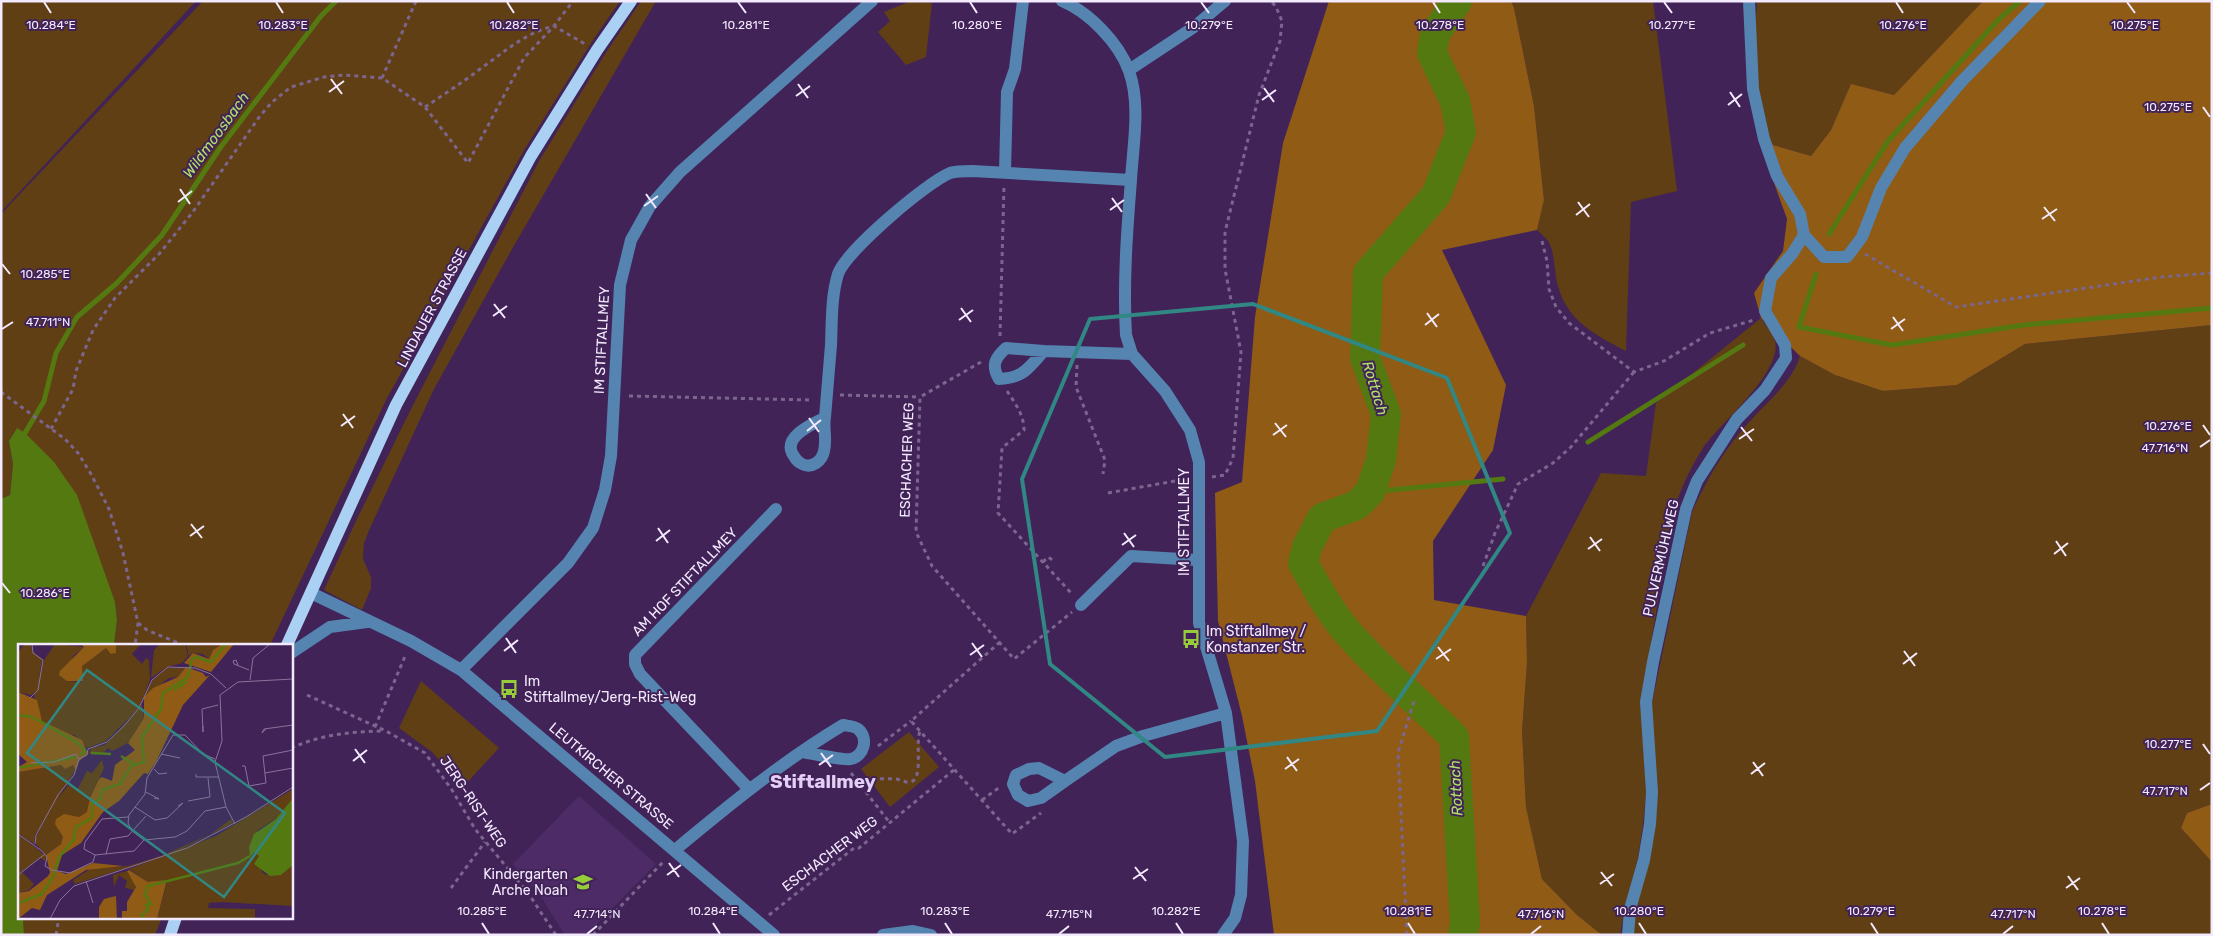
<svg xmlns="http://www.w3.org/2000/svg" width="2213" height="936" font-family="Rubik,sans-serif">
<rect width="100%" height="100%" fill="#412358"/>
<path fill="#4d2b67" d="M579,796l77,68 -70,71h-21l-22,-35 -30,-36z"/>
<path fill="#613f15" d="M1,1h195l-195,211z
M203,1h417l-29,42 -68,109 -137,248 -116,245h-156l3,-25 -2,-18 -17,-43 -81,-131 -8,13 4,23 -3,31 -9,4v-285z
M641,1h15l-144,248 -78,140 -64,139 -6,15 -1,16 8,18v11l-9,22 -38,-20 32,-69 54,-110 129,-250 66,-107z
M911,1l21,2 -6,54 -20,8 -28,-33 12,-11 -6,-9z
M1511,1h142l24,190 -46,11 -5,149c-29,-15 -59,-30 -68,-65 -4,-12 -3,-36 -10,-45 -3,-4 -8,-8 -11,-11l7,-30 -10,-94 -20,-98z
M1757,1h226l-89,94 -43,-10 -20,45 -20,26 -42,-12 -12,-55 -2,-57z
M1761,318c4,7 10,13 13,20 13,31 -55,86 -71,110 -13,20 -22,41 -30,63l-32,191 5,91 -3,31 -5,34 -14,53 -4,24h-18l-25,-20 -35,-36 -16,-72 -4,-76 5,-68 -1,-47 75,-143 45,3 10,-73z
M2212,325v479l-25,9 -6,15 31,34v73h-579l2,-25 14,-48 3,-159 40,-191c14,-31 30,-59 52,-84 19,-23 47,-43 56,-72l35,19 48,16 74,-6 68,-41z
M421,681l78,67 -36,39 -31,-35 -33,-24z
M909,732l30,35 -49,40 -29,-38z
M23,917h139l-7,18h-131z"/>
<path fill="#8f5b15" d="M1329,1h182l3,7 20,98 10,94 -7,30 -95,20 64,135 -13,65 -60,91 1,59 92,16 1,47 -5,68 4,76 16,72 35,36 25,20h-328l-19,-154 -13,-65 -24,-95 -3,-128 27,-11 13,-165 28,-174z
M1983,1h229v324l-187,19 -68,41 -74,6 -48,-16 -35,-19 -39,-38 -7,-25 29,-42 4,-32 -28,-78 52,15 20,-26 20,-46 43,11z
M2212,804v58l-31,-34 6,-15z"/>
<path fill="#557911" d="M17,428l8,5 29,29 23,33 38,107 2,18 -3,25h-95v272h4l1,18h-23v-436l9,-4 3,-31 -4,-23z"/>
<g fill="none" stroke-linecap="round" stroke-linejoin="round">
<path stroke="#557911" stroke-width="5" d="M1829,234l59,-93 111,-122 21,-18
M1816,274l-17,53 93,18 132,-20 188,-17
M25,433l19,-32 12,-48 21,-36 40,-34 45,-48 58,-87 101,-132 15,-15
M1588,442l155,-97
M1370,492l133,-13"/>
<path stroke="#557911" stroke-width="30" d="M1457,1l-22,33 -3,19 23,48 6,31 -25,63 -68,78 -3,85 21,56 -5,46 -11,32 -13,13 -35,13 -15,29 -4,16c13,24 27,49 45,70 33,37 71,70 106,104l11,186 -2,12"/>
<path stroke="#7c658f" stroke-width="3" stroke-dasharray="4 4" stroke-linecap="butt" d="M382,78l34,-77
M425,107c18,-12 37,-24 55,-38 24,-17 45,-36 74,-43l31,18
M1542,241l5,20 2,28 7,18 13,16 65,49 30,-11 46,-28 44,-13
M1865,254l91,53 205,-30 51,-4
M1000,336l4,-151
M981,362l-61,35 -4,135 16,34 82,93 58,-47
M1077,365l-1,22 29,73 -2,14
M1007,391c8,12 17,24 17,39l-22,18 -4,65 74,81
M1,392l64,47 13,14 13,21 18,35 14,44 15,70 -3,22
M840,395l80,2
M629,396l183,4
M51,429l22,-40 3,-18 17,-41 22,-32 45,-45 32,-40 68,-97 12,-14 19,-15 33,-10 20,-2 38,3 43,29 43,56 56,-105 30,-32 19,-25
M1212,477l13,-2 8,-17 8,-106 -16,-83v-37l34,-137 21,-54 2,-20 -6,-14 -5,-6
M1108,493l78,-14
M1043,562l5,-5 6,4
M1483,566l12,-33 23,-49 35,-21 18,-16 63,-75
M138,623l9,7 36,15
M1000,642l-89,79 101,113 29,-21
M307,695l79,36 39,22 27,37 23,39 53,64 28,42
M375,727l31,-73
M878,746l33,-25
M291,748c33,-14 57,-16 92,-17
M851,773l39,50
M856,778c13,2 26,0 39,1 5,0 10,4 15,3 14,-2 5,-39 10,-51
M982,800l18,-13
M451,888l34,-46
M769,915l85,-67h5l96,-79
M56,935l3,-18
M593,935l72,-75
M1407,935l-9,-182 16,-52"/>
<path stroke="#5584b1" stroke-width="12" d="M1062,1c27,11 57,42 67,70 12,34 4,73 2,109 -4,51 -8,104 -5,155l6,19 33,37 25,39 9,32v161l27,90 17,128 -2,54 -6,23 -12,17
M1129,70l65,-43 31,-26
M1005,172l2,-80 8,-23 8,-68
M1804,235l20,22h23l15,-20 19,-49 24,-40 57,-67 78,-80
M1044,351c-16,17 -20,27 -45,28 -8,-14 -4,-21 7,-31l38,3 88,3
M824,418c-11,6 -40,18 -32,35 3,5 5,9 10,11 10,5 20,-3 22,-13 3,-11 -1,-23 1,-34 2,-24 4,-47 6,-72 1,-23 0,-48 7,-71 8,-23 88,-91 112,-101 6,-2 15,-2 22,-2l159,9
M311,593l100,48 50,29 313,265
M1081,605l50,-49 67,4
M291,653l39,-26 37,-5
M461,670l107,-107 25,-35 12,-38 6,-34 9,-171 11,-45 19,-34 30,-34 192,-171
M1039,768l26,13 -24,17 -13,3 -10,-6 -5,-11 3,-9 13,-6z
M1065,781l51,-35 27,-10 83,-23
M749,789l-109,-115 -5,-10v-9l141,-146
M675,850c54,-45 108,-89 168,-125 5,1 11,1 15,4 11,9 6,27 -7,30 -8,2 -39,-6 -50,-7
M883,935l30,-4 18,4
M1628,935l2,-26 14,-49 6,-36 2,-32 -6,-90 7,-40 33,-153 11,-28 40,-62 28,-29 21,-32 -1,-13 -20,-34 6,-33 21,-24 12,-19 -4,-21 -23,-38 -13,-37 -11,-50 -4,-88"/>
<path stroke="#aad0f4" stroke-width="12" d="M287,645l109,-240 135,-249 66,-106 34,-49
M170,935l6,-18"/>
</g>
<path fill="none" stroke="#318784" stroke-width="4" stroke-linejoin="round" d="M1253,304l194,74 63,155 -133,198 -212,26 -115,-93 -28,-185 68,-160z"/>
<path fill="none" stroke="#f4eafe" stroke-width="2" d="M44,2l7,11M276,2l7,11M507,2l7,11M738,2l8,11M970,2l7,11M1201,2l8,11M1433,2l7,11M1664,2l8,11M1896,2l7,11M2127,2l8,11M331,79l11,15M798,84l10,14M1264,88l10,14M329,92l15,-11M1730,92l10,15M796,96l14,-10M1262,100l14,-10M1728,105l14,-11M2203,107l7,10M180,189l10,15M646,194l10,14M1112,198l10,14M178,202l14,-11M1578,202l11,15M644,206l14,-10M2044,207l11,14M1110,210l14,-10M1576,215l14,-11M2042,219l15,-10M2,264l8,10M494,304l11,14M961,308l10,14M1427,313l10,14M493,316l14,-10M1893,317l10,14M959,320l14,-10M1425,325l14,-11M2,329l11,-7M1891,329l14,-10M343,414l10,14M809,418l10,14M1275,423l11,14M2203,425l7,10M341,426l14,-10M1741,427l11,14M807,431l14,-11M1273,435l14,-10M1739,439l15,-10M2200,447l10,-7M191,524l11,14M658,528l10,15M1124,533l10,14M190,536l14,-10M1590,537l10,14M656,541l14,-11M2056,541l10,15M1122,545l14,-10M1588,549l14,-10M2054,554l14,-11M2,583l8,10M506,638l10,15M972,643l10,14M1438,647l11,14M504,651l14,-11M1904,651l11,15M970,655l14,-10M1436,659l15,-10M1903,664l14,-11M2203,744l7,10M355,749l10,14M821,753l10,14M1287,757l10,14M353,761l14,-11M1753,762l10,14M819,765l14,-10M1285,769l14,-10M1751,774l14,-11M2200,790l10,-7M669,863l10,14M1135,867l11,14M1601,872l11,14M667,875l14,-10M2068,876l10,14M1133,879l15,-10M1600,884l14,-10M2066,888l14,-10M482,923l7,11M713,923l7,11M945,923l7,11M1176,923l7,11M1408,923l7,11M1639,923l7,11M1871,923l7,11M2102,923l7,11M587,934l10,-8M1059,934l10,-8M1531,934l10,-8M2003,934l10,-8"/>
<defs>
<g id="bus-bare" transform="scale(1.5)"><path d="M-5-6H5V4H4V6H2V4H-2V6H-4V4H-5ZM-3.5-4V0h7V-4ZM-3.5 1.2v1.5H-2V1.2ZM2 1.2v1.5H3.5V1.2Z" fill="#96cc3a" stroke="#412358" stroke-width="2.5" paint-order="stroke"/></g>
<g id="school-bare" transform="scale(1.5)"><path d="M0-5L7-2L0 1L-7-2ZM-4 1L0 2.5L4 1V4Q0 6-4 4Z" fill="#96cc3a" stroke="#412358" stroke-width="2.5" paint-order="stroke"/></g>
</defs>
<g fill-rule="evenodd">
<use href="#bus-bare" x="1191" y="639"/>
<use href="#bus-bare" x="509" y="689"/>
<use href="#school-bare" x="583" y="882"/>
</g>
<g text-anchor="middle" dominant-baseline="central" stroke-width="4" stroke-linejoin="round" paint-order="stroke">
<g font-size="14" fill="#f4eafe" stroke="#412358">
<text transform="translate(432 308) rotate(-62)">LINDAUER STRASSE</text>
<text transform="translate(602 340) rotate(-87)">IM STIFTALLMEY</text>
<text transform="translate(907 460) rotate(-88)">ESCHACHER WEG</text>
<text transform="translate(1184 522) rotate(-90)">IM STIFTALLMEY</text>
<text transform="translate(1661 558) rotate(-77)">PULVERMÜHLWEG</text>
<text transform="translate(685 582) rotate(-46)">AM HOF STIFTALLMEY</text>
<text transform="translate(611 776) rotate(40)">LEUTKIRCHER STRASSE</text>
<text transform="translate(473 802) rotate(56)">JERG-RIST-WEG</text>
<text transform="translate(830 854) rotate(-37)">ESCHACHER WEG</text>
</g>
<g font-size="14" fill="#f4eafe" stroke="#412358" text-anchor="start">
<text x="1206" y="631">Im Stiftallmey /<tspan x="1206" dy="16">Konstanzer Str.</tspan></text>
<text x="524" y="681">Im<tspan x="524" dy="16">Stiftallmey/Jerg-Rist-Weg</tspan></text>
<text x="568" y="874" text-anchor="end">Kindergarten<tspan x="568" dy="16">Arche Noah</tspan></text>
</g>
<g font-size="15" font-style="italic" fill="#afe166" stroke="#412358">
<text transform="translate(216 135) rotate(-54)">Wildmoosbach</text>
<text transform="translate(1375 388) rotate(73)">Rottach</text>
<text transform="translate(1456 788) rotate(-93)">Rottach</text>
</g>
<g font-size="19" font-weight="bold" fill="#e3cff6" stroke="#412358">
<text x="823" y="781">Stiftallmey</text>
</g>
</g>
<g transform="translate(18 644)">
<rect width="275" height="275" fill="#412358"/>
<path d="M7,0h6l1,7 10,8 -5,31 -6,5 -13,-3v-40zM37,0l29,3 -11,9 -6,25 15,1 -1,-16 25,-18 10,5v-9h25l-9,10 10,10 4,-6 3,2 1,20 -11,28 -33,33 -19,7 -12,-13h-9l-24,-14 -8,-25 10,-36zM142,0h25l3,12 -6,7 -15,4 -16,11 3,-28zM168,0h36l-9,6 -4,9 -6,-5 -10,-1 -4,3zM168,23l-8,10 -9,1 -25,19 9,-17 14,-12zM124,61l2,13 -16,25 -16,8 -4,-3 -5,5 -15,1 4,-6 13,-3zM84,116l2,8 -14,30 -2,14 -30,17 5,8 -2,7 -15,11 -10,-11 -1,-5 15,-30 18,-24 9,5 10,-19 5,2zM43,121l4,4 8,-4 3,4 -41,66 -1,9 -16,-11v-61zM275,145v9l-13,18 -22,14 -9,17 3,10 6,-5 4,20 4,3h15l12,-10v41l-72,-4 -12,1 -1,5 47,1v10h-98l10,-37h-19l-19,-13 87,-33zM213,175l2,4 -59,30 -99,31 -2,-4 19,-12 36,-2 33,-10 50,-22zM0,190l28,22 -1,5 -5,-3 -22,16zM109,227l9,12 -1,7 -10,-2 2,-7 -8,-6 -5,12 -1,-12zM4,228l12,12 -5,6 -11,3v-18z" fill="#613f15"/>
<path d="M63,0h35v9l-5,1 -5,-6 -24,18 1,15h-16l-8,-6 1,-4 24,-24zM204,0h12l-23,28 -27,-9 9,-10 16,6 4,-9zM168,23l17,6 3,4 4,-2 -27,30 -27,57 -8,12 -4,-1 -25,28 -16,11 -22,31 -19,12 -5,16 9,3 27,-11 30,3 -37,4 -39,25 -7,15 -8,-2 -14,11v-26l11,-2 18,-14 3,-4 -4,-18 15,-11 2,-7 -8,-13 1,-5 8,-5 15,3 8,-5 3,-14 9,-19 3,-2 10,4 3,-16 20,-15 -7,-7 16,-25v-21l9,-9 25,-11zM0,48l19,8 5,21 40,19 6,14 -9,7 -3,9 -3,-5 -8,4 -4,-4 -43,7v-5l9,-5 -9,-8zM111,226l19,12 19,-2 -10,39h-35v-8h5v-9l9,-15 -9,-16zM98,252l1,23h-18v-12l5,-8z" fill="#8f5b15"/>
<path d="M275,154v67l-12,10 -11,1 -16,-12 5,-8 -4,-4 -5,5 -1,-10 5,-13 22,-15z" fill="#557911"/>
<path fill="none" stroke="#557911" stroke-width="2.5" d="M156,46l11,-7 -2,-3M0,71l14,2 46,26 7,8 -5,4M73,109l20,1M103,112l13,8M0,124l58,-11M0,259l24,-9 11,-17 6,-20 15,-18 2,-12 16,-9v-15l8,-4 2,-9 18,-6 11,-18 13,-4 -2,-25 19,-28 2,-16 25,-16 4,-18 4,-2 15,5 15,-18M126,275l-2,-4 6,-6 -2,-4 5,-1 -6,-10 3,-8 90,-23 12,-7"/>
<path fill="none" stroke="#89739a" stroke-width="1" d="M220,21l-2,-5 -3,1 1,3 15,6M232,36l3,-22 17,-14M12,54l8,-8 5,-30 -10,-7 -1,-9M185,82v6l-1,-23 16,-4M248,85l-4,4 2,-4 29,-4M143,110l19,4M61,115l8,-4 1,-6 19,-7 16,-15 16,-19 13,-28 16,-13 27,1 16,6 15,14M197,115l-12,-5 -18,-19h-12l-26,43 -2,16 -16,21 -1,8 4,8 12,9 31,-3 12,-6 18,-20 21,-4M13,119l23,-1 22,-8 3,5M224,122h3l4,20 17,-3 -3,-27 30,-6M136,125l5,5 8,-1M247,129l28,-5M178,130v3h23M128,148l13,7 -5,-1M170,157l22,-4 -2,-19M117,163l20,13 12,-2 16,-15 -5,3M110,173l-26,2 -17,23 -1,7 11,6 39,-4 10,-11M217,180l-9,-17 -11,-45 7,-21 -2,-46 18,-13 55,-3M0,190l24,17 5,6 -2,9 7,4 18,3 23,-11 2,-7M17,200l1,-9 22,-40 16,-20 5,-16M88,210l4,-15 18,-3 18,-20M0,231l27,-21M68,237l7,22M32,275l10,-19 14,-14 113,-38 59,-31 47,-30"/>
<path fill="#318784" fill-opacity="0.15" stroke="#318784" stroke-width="2.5" d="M69,26l198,143 -61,84 -197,-144z"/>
<rect width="275" height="275" fill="none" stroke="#f4eafe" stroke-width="2.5"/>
</g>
<g font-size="12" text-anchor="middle" fill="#f4eafe" stroke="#412358" stroke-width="4" stroke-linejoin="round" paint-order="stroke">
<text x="2135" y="29">10.275°E</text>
<text x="51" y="29">10.284°E</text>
<text x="283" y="29">10.283°E</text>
<text x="514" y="29">10.282°E</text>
<text x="746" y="29">10.281°E</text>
<text x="977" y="29">10.280°E</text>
<text x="1209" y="29">10.279°E</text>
<text x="1440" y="29">10.278°E</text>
<text x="1672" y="29">10.277°E</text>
<text x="1903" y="29">10.276°E</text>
<text x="2168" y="111">10.275°E</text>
<text x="45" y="278">10.285°E</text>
<text x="48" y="326">47.711°N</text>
<text x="2168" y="430">10.276°E</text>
<text x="2165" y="452">47.716°N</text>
<text x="45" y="597">10.286°E</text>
<text x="2168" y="748">10.277°E</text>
<text x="2165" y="795">47.717°N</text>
<text x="482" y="915">10.285°E</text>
<text x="713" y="915">10.284°E</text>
<text x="945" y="915">10.283°E</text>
<text x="1176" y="915">10.282°E</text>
<text x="1408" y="915">10.281°E</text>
<text x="1639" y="915">10.280°E</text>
<text x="1871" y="915">10.279°E</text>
<text x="2102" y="915">10.278°E</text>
<text x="597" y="918">47.714°N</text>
<text x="1069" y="918">47.715°N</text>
<text x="1541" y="918">47.716°N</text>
<text x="2013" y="918">47.717°N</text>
</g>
<rect width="2213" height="936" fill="none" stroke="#f4eafe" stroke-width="5"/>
</svg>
